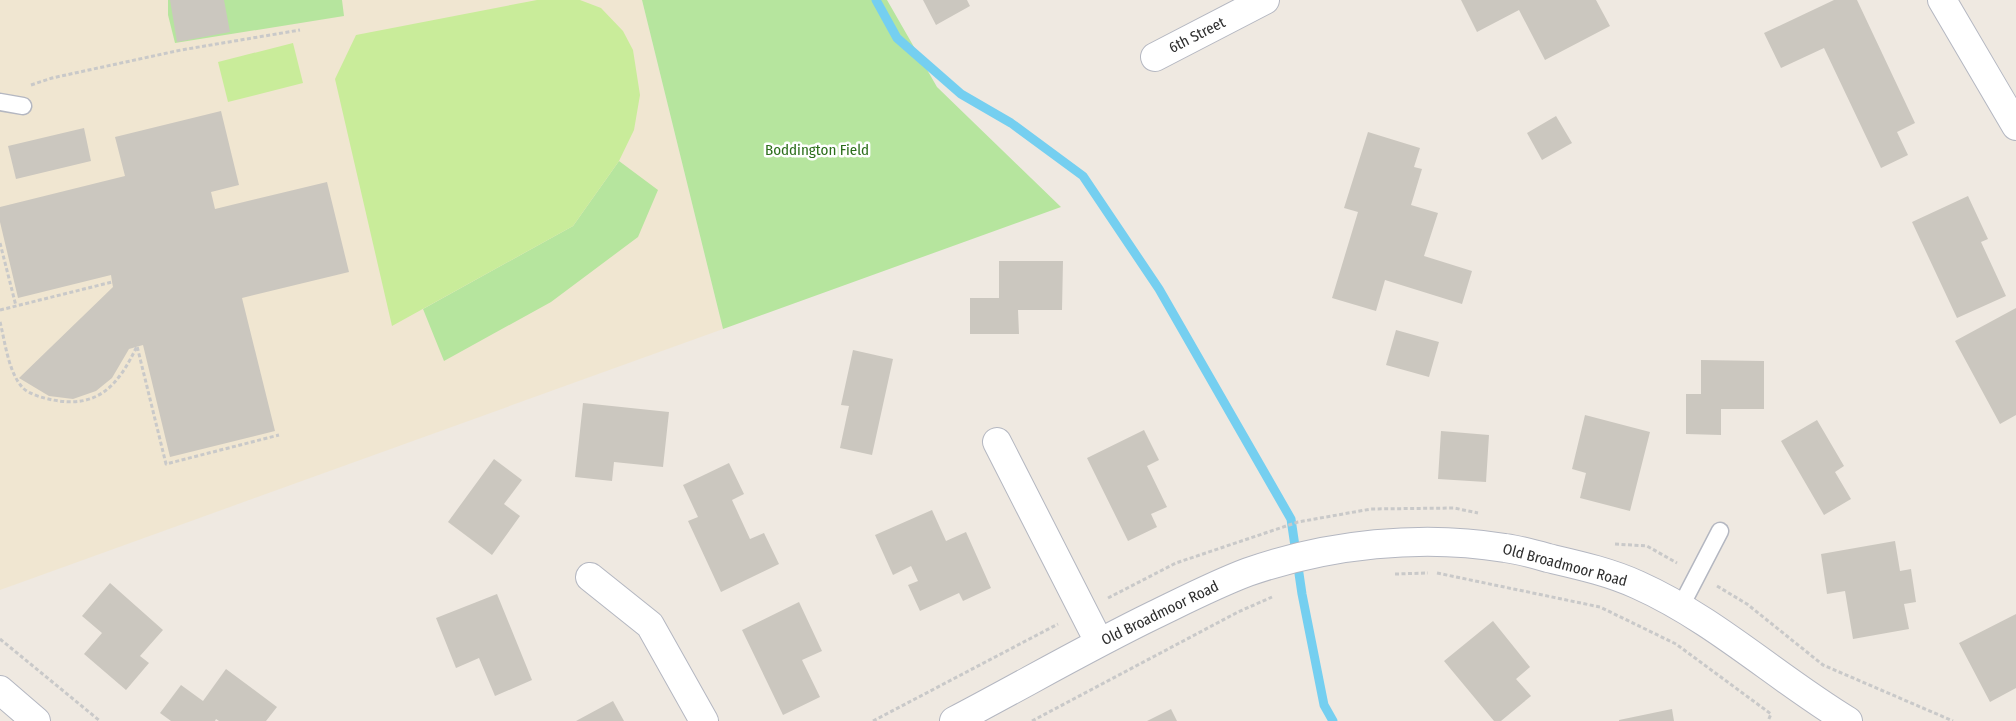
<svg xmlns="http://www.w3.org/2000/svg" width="2016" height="721" font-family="'Fira Sans Condensed',sans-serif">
<rect width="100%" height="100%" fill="#efe9e1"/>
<path fill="#f0e6d1" d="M0,0h642l81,329 -723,261z"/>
<path fill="#b6e59e" d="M168,0h174l2,16 -169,27 -7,-28z
M642,0h245l50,87 124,120 -338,122z
M619,161l39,29 -20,47 -87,65 -107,59 -21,-52 150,-83z"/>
<path fill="#c9ec9a" d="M537,0h43l21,8 22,23 10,19 7,45 -6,35 -15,31 -46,65 -181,100 -57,-247 21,-44z
M293,43l10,40 -75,19 -10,-40z"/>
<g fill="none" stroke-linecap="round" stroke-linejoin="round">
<path stroke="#75cff0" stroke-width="9" d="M876,0l21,38 64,56 50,29 72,53 76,113 132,230 11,75 22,111 9,16"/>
</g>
<path fill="#cbc7bf" d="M170,0h54l6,32 -53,10z
M923,0h44l3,6 -34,19z
M1461,0h135l14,26 -65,34 -26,-50 -42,22z
M1834,0h23l58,123 -18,9 11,23 -27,13 -57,-120 -43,20 -17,-35z
M221,111l18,74 -28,7 4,17 112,-27 22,90 -107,26 33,133 -105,26 -27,-112 -14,4 -17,29 -16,13 -23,8 -24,-3 -30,-18 94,-91 -1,-5 -1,-7 -93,23 -18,-76v-15l125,-31 -10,-39z
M1556,116l16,27 -30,17 -15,-27z
M84,128l7,33 -75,18 -8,-33z
M1368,132l52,16 -6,19 8,2 -11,36 27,8 -14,43 48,15 -10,33 -77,-24 -9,31 -44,-13 26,-86 -14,-4z
M1968,196l20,43 -7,3 25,54 -49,22 -45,-96z
M999,261h64l-1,49h-44l1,24h-49v-36h29z
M2016,308v107l-16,9 -45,-83z
M1396,330l43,12 -10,35 -43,-12z
M853,350l40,9 -21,96 -32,-7 9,-42 -8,-1z
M1701,360l63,1v48h-43v26l-35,-1v-40h15z
M583,403l86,9 -6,55 -49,-5 -2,19 -37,-4z
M1585,415l65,17 -20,79 -50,-13 6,-25 -14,-4z
M1817,420l27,46 -9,6 16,27 -27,16 -43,-74z
M1144,430l15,30 -12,6 20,41 -16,7 6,13 -29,14 -41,-83z
M1441,431l48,4 -3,47 -48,-3z
M494,459l28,21 -18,24 16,12 -28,39 -44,-33z
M729,463l15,31 -12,6 18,39 14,-6 15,31 -58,28 -33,-71 10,-4 -15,-32z
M932,510l14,31 20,-9 25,56 -28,13 -4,-8 -39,18 -12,-26 10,-4 -7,-15 -18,9 -18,-40z
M1895,541l5,30 11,-2 5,33 -12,2 5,25 -56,10 -8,-48 -18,3 -6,-40z
M110,583l53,47 -23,26 9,7 -23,27 -42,-36 18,-21 -20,-17z
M497,594l35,86 -37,16 -16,-38 -23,10 -20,-50z
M799,602l23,49 -20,9 18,37 -37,18 -41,-85z
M2016,614v74l-26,14 -31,-59z
M1493,621l37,46 -14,12 15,17 -30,25h-7l-50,-60z
M226,669l51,38 -11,14h-47l-3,-2 -1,2h-44l-11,-8 21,-28 22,16z
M613,701l11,20h-48z
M1171,709l6,12h-30z
M1672,709l2,12h-55v-1z"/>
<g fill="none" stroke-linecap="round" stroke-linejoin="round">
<g stroke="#b4b7c1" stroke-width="19">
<path id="service" d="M0,102l23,4
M1680,608l40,-77"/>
</g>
<g stroke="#b4b7c1" stroke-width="30">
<path id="minor" d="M1942,0l74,126
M1155,57l110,-57
M997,442l102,200
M590,577l60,48 54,96"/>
</g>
<g stroke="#b4b7c1" stroke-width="30">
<path id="tertiary" d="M0,690l36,31
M954,721c67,-35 132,-73 200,-106 31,-15 62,-31 94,-43 80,-28 174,-38 257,-24 15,2 29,6 43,10 30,7 62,14 90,27 76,34 139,93 210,136"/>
</g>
<path stroke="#c9c9c9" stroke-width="3" stroke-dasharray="4 2.5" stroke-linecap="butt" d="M31,85l21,-7 129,-28 119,-20
M0,243l16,63
M0,310l112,-28
M0,322c5,19 8,49 22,65 6,7 21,11 31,13 46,9 66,-16 84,-54l29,118 113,-29
M1615,544l32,2 30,17
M1437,573l163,34 76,37 95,70 -3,7
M1395,574l33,-1
M1717,586l30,18 76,61 130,56
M1108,598l68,-35 122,-41 73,-13 83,-1 24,5
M0,639l100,82
M873,721l185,-97
M1032,721l206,-109 34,-15"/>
<use href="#service" stroke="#fff" stroke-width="16"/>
<use href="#minor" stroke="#fff" stroke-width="28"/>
<use href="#tertiary" stroke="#fff" stroke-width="28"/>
</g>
<g text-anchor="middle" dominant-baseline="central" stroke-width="5" stroke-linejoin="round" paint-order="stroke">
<g font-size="15" fill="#2e2e2e" stroke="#fff">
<text transform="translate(1197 35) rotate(-27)">6th Street</text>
<text transform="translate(1565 565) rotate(15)">Old Broadmoor Road</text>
<text transform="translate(1160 613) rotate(-26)">Old Broadmoor Road</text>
</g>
<g font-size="15" fill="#2c6e1b" stroke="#fff">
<text x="817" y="150">Boddington Field</text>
</g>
</g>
</svg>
